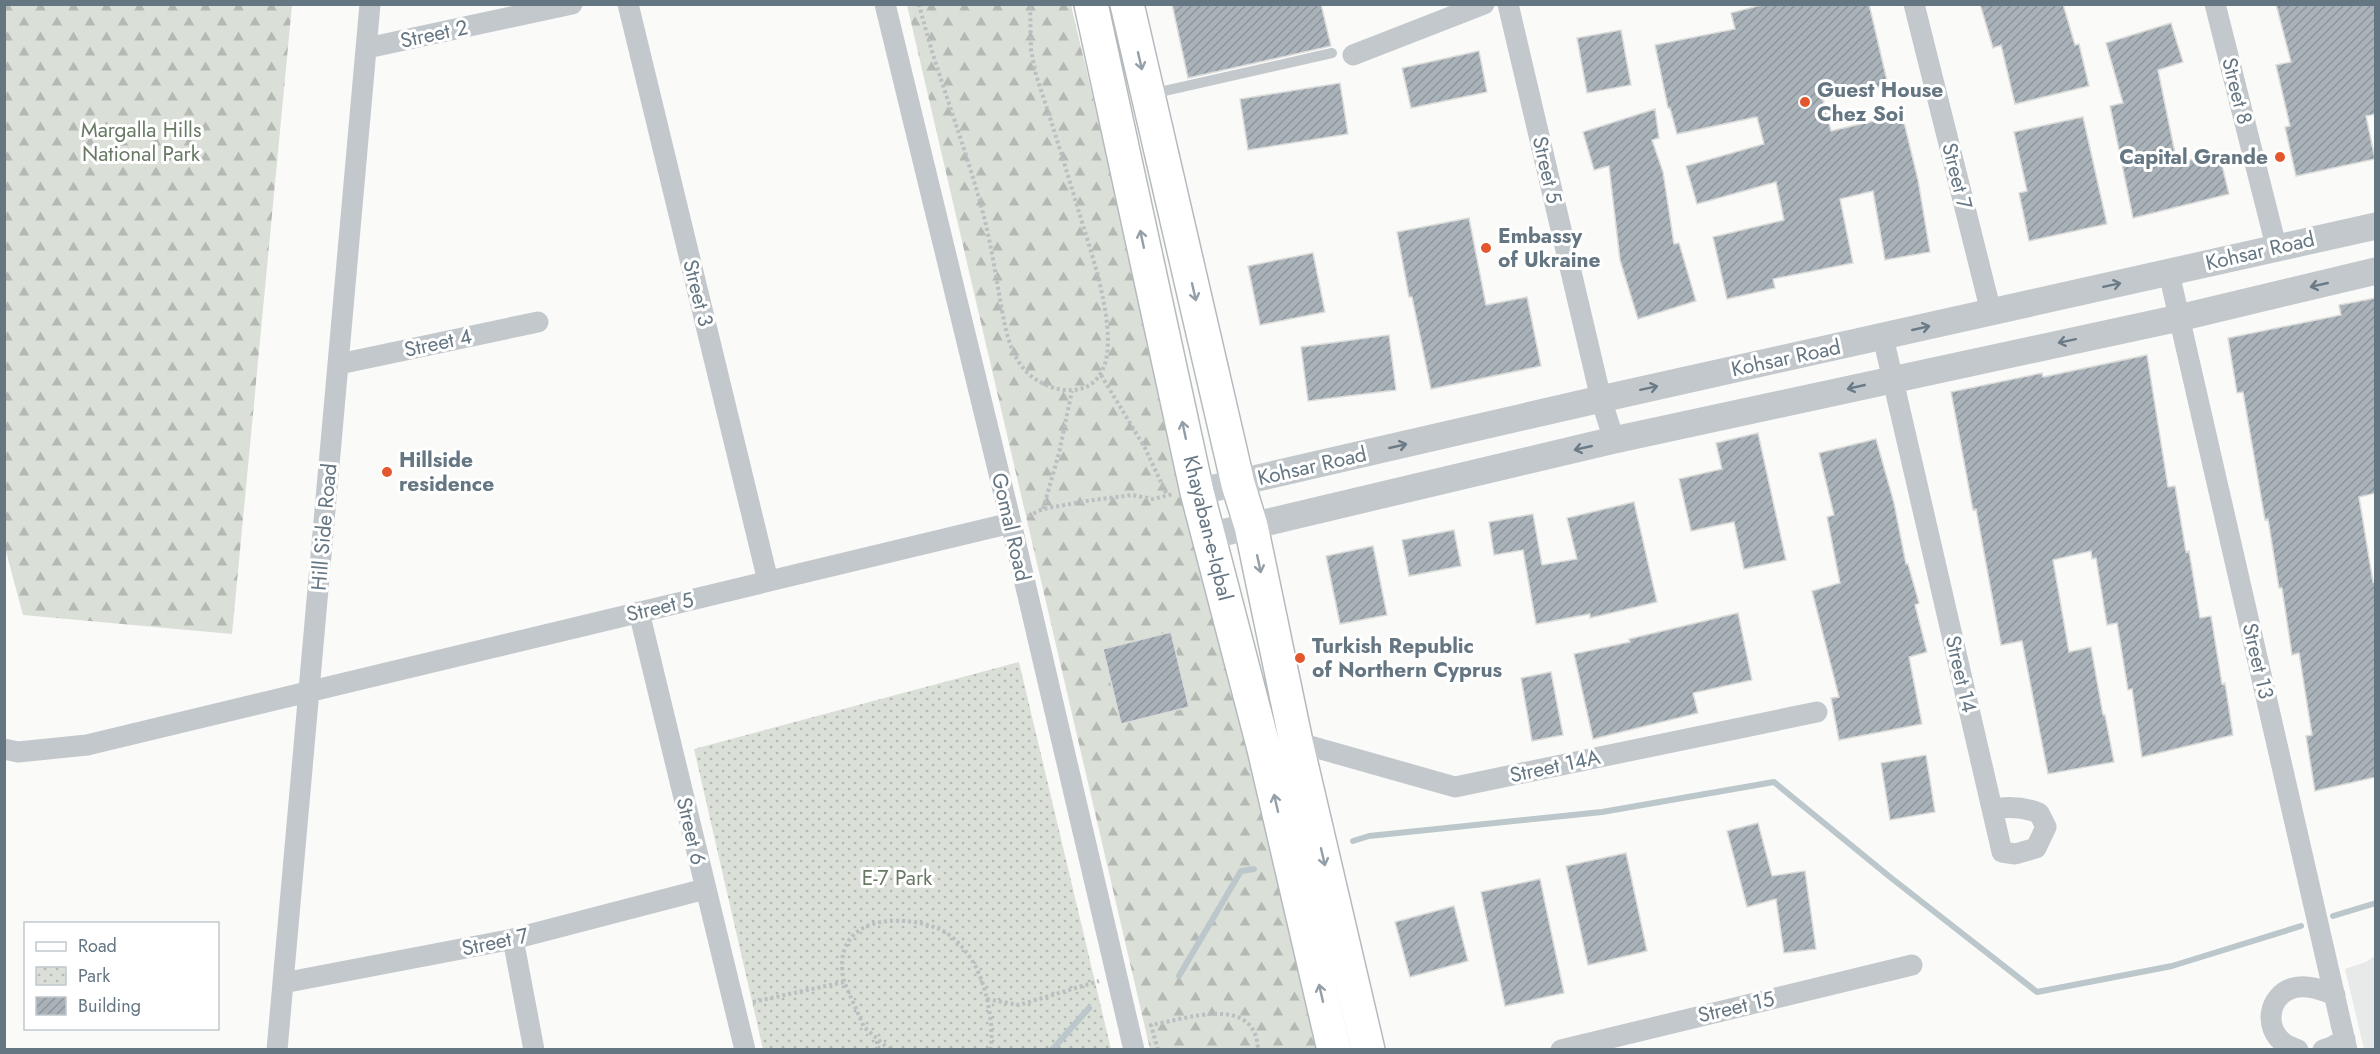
<svg xmlns="http://www.w3.org/2000/svg" width="2380" height="1054" font-family="Jost,sans-serif">
<defs>
<pattern id="forest-firs" width="22" height="20" patternUnits="userSpaceOnUse" patternTransform="scale(1.5)"><rect width="22" height="20" fill="#dadfd7"/><path d="M5 1l3.5 6h-7zM16 11l3.5 6h-7z" fill="#b4b9b4"/></pattern>
<pattern id="park-dots" width="8" height="8" patternUnits="userSpaceOnUse" patternTransform="scale(1.5)"><rect width="8" height="8" fill="#dadfd7"/><path d="M2 2h.1M6 6h.1" fill="none" stroke="#b4b9b4" stroke-width="1.8" stroke-linecap="round"/></pattern>
<pattern id="building-hatch" width="6" height="6" patternUnits="userSpaceOnUse" patternTransform="scale(1.5)"><rect width="6" height="6" fill="#aab3b9"/><path d="M-1 1l2-2M0 6l6-6M5 7l2-2" fill="none" stroke="#8e969c"/></pattern>
</defs>
<rect width="100%" height="100%" fill="#fafaf8"/>
<path fill="#e8e9e9" d="M2375,956v93h-11l-19,-80 21,-7z"/>
<path fill="url(#forest-firs)" d="M4,5h288l-60,629 -209,-19 -19,-71z
M907,5h164l247,1044h-168z"/>
<path fill="url(#park-dots)" d="M1019,662l92,387h-348l-69,-300z"/>
<g fill="none" stroke-linecap="round" stroke-linejoin="round">
<path stroke="#bbc7cb" stroke-width="6" d="M1353,841l16,-5 233,-24 172,-30 116,95 147,115 135,-26 129,-40
M2333,916l43,-13
M1179,976l62,-105 13,-2
M1052,1050l37,-42"/>
</g>
<path fill="url(#building-hatch)" stroke="#dcdcda" stroke-width="1.5" d="M1172,4h149l10,42 -143,32z
M1765,4h104l19,81 -65,15 8,31 71,-17 16,66 12,72 -45,8 -12,-69 -33,8 13,64 -80,16 2,9 -48,11 -14,-62 71,-17 -8,-38 -79,22 -11,-38 78,-22 -7,-27 -80,17 -7,-26h-2l-13,-63 80,-16 -4,-16z
M1980,4h83l12,41 4,-1 10,42 -74,18 -14,-59 -8,3z
M2276,4h100v110l-10,2 9,43 -79,17 -11,-49 5,-1 -14,-61 15,-3z
M2171,23l12,39 -25,8 19,93 42,-10 10,41 -96,24 -23,-112 13,-3 -17,-60z
M1621,30l10,55 -44,8 -10,-55z
M1479,51l8,41 -76,16 -9,-40z
M1340,83l8,51 -100,16 -8,-51z
M1655,109l4,29 -7,2 11,32 11,72 5,-1 17,58 -58,18 -18,-59 -11,-94 -15,4 -11,-38z
M2083,117l24,107 -78,17 -10,-48 8,-2 -13,-59z
M1469,218l17,87 41,-8 14,69 -110,23 -19,-92h-3l-12,-65z
M1313,253l12,59 -65,13 -12,-59z
M2376,298v195l-17,4 14,85 3,-1v196l-61,14 -9,-55 6,-1 -13,-82 -7,2 -10,-67h-3l-11,-69 -3,1 -22,-128 -6,1 -9,-55 113,-23 -2,-10z
M1389,335l7,55 -88,11 -7,-54z
M2147,355l21,132 7,-1 11,66 3,-1 11,67 11,-2 11,68 3,-1 8,52 -91,22 -10,-68 -4,1 -11,-67 -10,2 -11,-67 -4,1 -1,-8 -38,9 16,92 22,-5 12,68h2l9,47 -66,12 -26,-133 -21,4 -25,-136 -3,1 -22,-118 91,-19 1,4z
M1758,433l28,127 -42,9 -10,-47 -43,9 -12,-52 43,-10 -6,-26z
M1876,439l18,64 12,61h2l11,39 -4,2 12,47 -18,5 13,67 -83,16 -8,-42 8,-1 -27,-106 28,-8 -13,-66 7,-2 -15,-62z
M1634,502l23,100 -67,16v-4l-54,10 -13,-74 -29,5 -5,-33 44,-8 9,51 35,-6 -10,-41z
M1454,530l7,36 -52,10 -7,-36z
M1373,546l14,69 -47,9 -14,-68z
M1738,613l14,67 -59,13 5,20 -105,26 -19,-85 56,-12 -1,-3z
M1171,632l18,75 -68,17 -18,-75z
M1551,672l12,63 -31,6 -11,-63z
M1926,755l9,57 -45,8 -9,-57z
M1758,823l14,53 33,-5 11,78 -32,4 -8,-54 -29,8 -20,-76z
M1626,853l21,98 -59,14 -22,-99z
M1540,879l24,114 -59,13 -24,-114z
M1454,906l14,55 -58,16 -15,-55z"/>
<g fill="none" stroke-linecap="round" stroke-linejoin="round">
<g stroke="#b5babe" stroke-width="36">
<path id="primary" d="M1091,4l106,488 67,257 70,301
M1127,4l111,480 13,42 45,216 72,308"/>
</g>
<path stroke="#bbbfc2" stroke-width="4" stroke-dasharray="3 3" stroke-linecap="butt" d="M919,4c16,65 41,127 59,191 9,30 15,62 20,93 5,25 8,61 26,81 10,12 28,21 44,21 20,1 33,-10 38,-30 9,-41 -16,-111 -28,-151 -13,-44 -27,-89 -42,-134l-5,-25 -1,-46
M1101,375l44,73 22,47
M1043,509l16,-56 13,-62
M1028,516l15,-7 43,-8 46,-6 21,4 20,-5
M844,982c-11,-51 27,-66 70,-60 12,2 24,5 34,12 23,17 35,43 40,70 3,16 5,30 2,46
M987,999l32,6 80,-24
M753,1002l91,-20 20,45 26,23
M877,1041v9
M1158,1050l-7,-25c35,-6 105,-32 107,25"/>
<path stroke="#c3c8cc" stroke-width="10" d="M1151,94l181,-41"/>
<path stroke="#c3c8cc" stroke-width="21" d="M628,4l140,577
M885,4l126,519 123,527
M1508,4l93,395 13,41
M1914,4l77,308
M2215,4l61,242
M367,48l205,-44
M1353,55l131,-51
M2169,273l178,777
M1883,337l119,515 13,2 21,-6 10,-21 -7,-14c-16,-6 -30,-7 -46,-4
M339,364l199,-42
M639,612l106,438
M1296,742l159,45 362,-75
M4,749l14,3 69,-7 924,-222
M513,939l21,111
M283,983l230,-44 192,-50
M277,1050l93,-1046
M1561,1050l351,-85
M2298,1050c-4,-2 -10,-4 -13,-6 -22,-16 -17,-48 8,-56 14,-4 29,2 42,7
M2323,1050l9,-3 13,-8"/>
<path stroke="#c3c8cc" stroke-width="27" d="M1197,492l404,-93 775,-173
M1209,536l405,-96 565,-122 197,-47"/>
<use href="#primary" stroke="#fff" stroke-width="33"/>
</g>
<defs><path id="oneway-shaft" d="M-6 0H5M1.5-3L5.5 0L1.5 3" fill="none" stroke-width="1.6" stroke-linecap="round" stroke-linejoin="round" transform="scale(1.5)"/></defs>
<g stroke="#939fa8">
<use href="#oneway-shaft" transform="translate(1140 61) rotate(77)"/>
<use href="#oneway-shaft" transform="translate(1142 239) rotate(-102)"/>
<use href="#oneway-shaft" transform="translate(1194 292) rotate(77)"/>
<use href="#oneway-shaft" transform="translate(1184 430) rotate(-102)"/>
<use href="#oneway-shaft" transform="translate(1259 564) rotate(78)"/>
<use href="#oneway-shaft" transform="translate(1276 803) rotate(-103)"/>
<use href="#oneway-shaft" transform="translate(1323 857) rotate(77)"/>
<use href="#oneway-shaft" transform="translate(1321 993) rotate(-103)"/>
</g>
<g stroke="#6a7a87">
<use href="#oneway-shaft" transform="translate(2112 285) rotate(-12)"/>
<use href="#oneway-shaft" transform="translate(2319 285) rotate(167)"/>
<use href="#oneway-shaft" transform="translate(1921 328) rotate(-13)"/>
<use href="#oneway-shaft" transform="translate(2067 341) rotate(168)"/>
<use href="#oneway-shaft" transform="translate(1856 387) rotate(167)"/>
<use href="#oneway-shaft" transform="translate(1649 388) rotate(-12)"/>
<use href="#oneway-shaft" transform="translate(1398 446) rotate(-13)"/>
<use href="#oneway-shaft" transform="translate(1583 448) rotate(167)"/>
</g>
<g fill="#e4572e" stroke="#fff" stroke-width="2">
<circle cx="1805" cy="102" r="6"/>
<circle cx="2280" cy="157" r="6"/>
<circle cx="1486" cy="248" r="6"/>
<circle cx="387" cy="472" r="6"/>
<circle cx="1300" cy="658" r="6"/>
</g>
<g text-anchor="middle" dominant-baseline="central" stroke-width="6" stroke-linejoin="round" paint-order="stroke">
<g font-size="21" fill="#657683" stroke="#fff">
<text transform="translate(434 34) rotate(-12)">Street 2</text>
<text transform="translate(2237 91) rotate(76)">Street 8</text>
<text transform="translate(1547 170) rotate(77)">Street 5</text>
<text transform="translate(1957 176) rotate(76)">Street 7</text>
<text transform="translate(2260 251) rotate(-13)">Kohsar Road</text>
<text transform="translate(698 293) rotate(76)">Street 3</text>
<text transform="translate(438 343) rotate(-12)">Street 4</text>
<text transform="translate(1786 358) rotate(-12)">Kohsar Road</text>
<text transform="translate(1312 466) rotate(-13)">Kohsar Road</text>
<text transform="translate(324 527) rotate(-85)">Hill Side Road</text>
<text transform="translate(1011 527) rotate(77)">Gomal Road</text>
<text transform="translate(1208 528) rotate(76)">Khayaban-e-Iqbal</text>
<text transform="translate(660 607) rotate(-13)">Street 5</text>
<text transform="translate(2258 661) rotate(77)">Street 13</text>
<text transform="translate(1961 674) rotate(77)">Street 14</text>
<text transform="translate(1555 766) rotate(-12)">Street 14A</text>
<text transform="translate(691 831) rotate(77)">Street 6</text>
<text transform="translate(495 942) rotate(-12)">Street 7</text>
<text transform="translate(1736 1007) rotate(-13)">Street 15</text>
</g>
<g font-size="21" font-weight="bold" fill="#657683" stroke="#fff" text-anchor="start">
<text x="1817" y="90">Guest House<tspan x="1817" dy="24">Chez Soi</tspan></text>
<text x="2268" y="157" text-anchor="end">Capital Grande</text>
<text x="1498" y="236">Embassy<tspan x="1498" dy="24">of Ukraine</tspan></text>
<text x="399" y="460">Hillside<tspan x="399" dy="24">residence</tspan></text>
<text x="1312" y="646">Turkish Republic<tspan x="1312" dy="24">of Northern Cyprus</tspan></text>
</g>
<g font-size="21" fill="#687a64" stroke="#fff">
<text x="141" y="130">Margalla Hills<tspan x="141" dy="24">National Park</tspan></text>
<text x="897" y="878">E-7 Park</text>
</g>
</g>
<rect width="2380" height="1054" fill="none" stroke="#657683" stroke-width="12"/>
<rect x="24" y="922" width="195" height="108" fill="#ffffff" stroke="#c1c8cd" stroke-width="1.5"/>
<rect x="36" y="942" width="30" height="9" fill="#ffffff" stroke="#c1c8cd" stroke-width="1.5"/>
<text x="78" y="952" font-size="18" fill="#657683">Road</text>
<rect x="36" y="967" width="30" height="18" fill="url(#park-dots)" stroke="#c1c8cd" stroke-width="1.5"/>
<text x="78" y="982" font-size="18" fill="#657683">Park</text>
<rect x="36" y="997" width="30" height="18" fill="url(#building-hatch)" stroke="#c1c8cd" stroke-width="1.5"/>
<text x="78" y="1012" font-size="18" fill="#657683">Building</text>
</svg>
